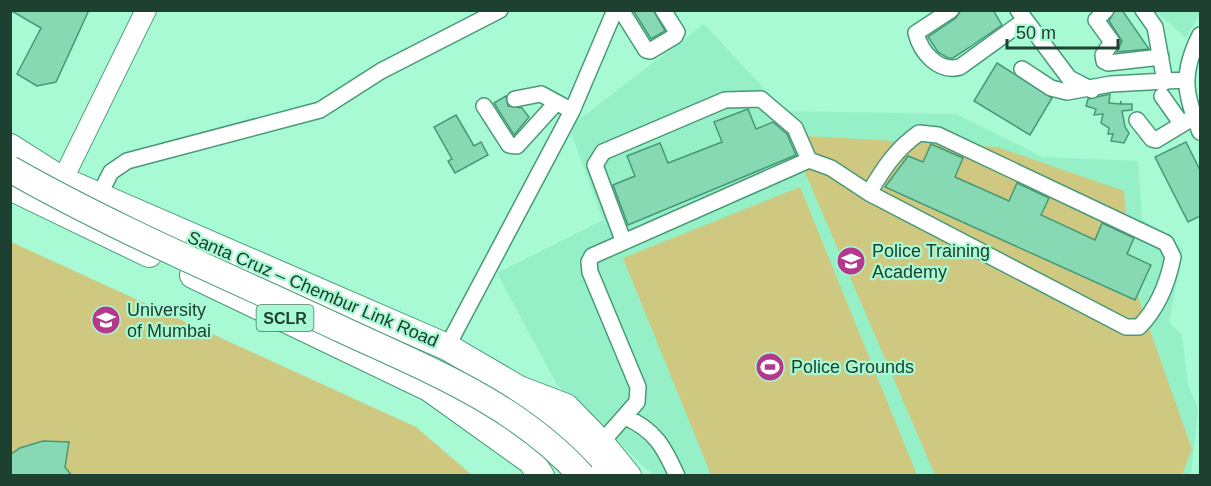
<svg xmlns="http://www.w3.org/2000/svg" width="1211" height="486" font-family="Helvetica,sans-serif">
<rect width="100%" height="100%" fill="#a8fad4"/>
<path fill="#96f0c7" d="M1155,11h45v2l-14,25z
M704,24l81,87 171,3 87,43 95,4 4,58 41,30 -14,73 13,13 6,50 10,24 -7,66h-538l-96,-90 -60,-112 106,-53 -34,-93z"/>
<path fill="#cec881" d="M789,135l208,12 127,44 6,83 62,175 -10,26h-247z
M800,187l117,288h-206l-88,-217z
M11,242l405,185 56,48 -461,1z"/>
<path fill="#87d9b3" stroke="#469876" stroke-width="1.5" d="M10,10h79l-33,72 -19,4 -20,-12 24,-46z
M633,10h20l12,21 -14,8z
M961,10h32l9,15 -32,22 -17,11h-5l-10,-6 -10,-15 28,-19z
M1115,10h7l27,39 -32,3 5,-11 -13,-20z
M997,63l55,35 -22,37 -56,-34z
M1110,94l-1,9 11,1 1,-3v3h11v6l-10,1 3,16 4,6 -5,10 -13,-2 2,-7h-5l1,-6 -8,-5 2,-9 -9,1 2,-6 -10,-3 2,-7z
M506,96l2,10 14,2 7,9 -15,18 -20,-32z
M748,109l8,20 17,-7 14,12 9,21 -168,70 -15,-40 22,-9 -8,-20 33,-13 8,20 54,-21 -8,-20z
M456,115l18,31 7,-4 7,13 -33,18 -7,-12 4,-2 -18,-32z
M1186,142l14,28v46l-12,6 -33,-65z
M931,144l32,14 -8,19 54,24 8,-18 32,15 -8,17 54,25 7,-17 32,15 -7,16 24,11 -16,35 -250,-113 23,-31 15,6z
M43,441l26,1 -4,25 7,9h-62v-21l10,-7z"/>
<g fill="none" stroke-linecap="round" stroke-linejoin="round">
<g stroke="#489a77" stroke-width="18">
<path id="minor" d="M621,10l25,40 4,1 25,-15 2,-4 -14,-22
M951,10l-35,23c5,20 23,40 44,34l65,-47
M1018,10l51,68 23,12
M1106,10l-10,10 16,22 -9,13 1,6 4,2 53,-6
M1143,10l12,17 10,55
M1200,35c-19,38 -16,58 0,97
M1022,69l29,19 16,4 44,-8 74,-4
M1162,96l19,27
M515,99l26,-5 24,13
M484,106l25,39 8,1 39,-43
M1137,120l15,19 4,1 38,-23
M98,197l13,-25 16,-11 193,-51 61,-39 119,-61
M623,240l-28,-75 8,-13 122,-52 36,-1 34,29 14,32
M447,347l125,-236 43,-101
M625,417c30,13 39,30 52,59
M601,443l36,-41 1,-15 -48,-115 -1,-10 3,-6 217,-96 22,8 38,25 257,134h13c18,-18 29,-45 34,-70l-7,-14 -228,-108 -19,-2c-23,16 -36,36 -50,60"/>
</g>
<g stroke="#489a77" stroke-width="22">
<path id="tertiary" d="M57,191l89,-181"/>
</g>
<g stroke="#489a77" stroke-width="28">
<path id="trunk" d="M10,147l52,33 385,167 72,42 47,18 35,36 27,33
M10,187l139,67
M193,275l236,113 102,73 10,15
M526,396l79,80"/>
</g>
<use href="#minor" stroke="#fff" stroke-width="15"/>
<use href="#tertiary" stroke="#fff" stroke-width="20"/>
<use href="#trunk" stroke="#fff" stroke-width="26"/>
<g stroke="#489a77" stroke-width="28" stroke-linecap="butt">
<path id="trunk-bridge" d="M10,169c107,61 222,109 333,161 86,40 174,74 239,146"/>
</g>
<use href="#trunk-bridge" stroke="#fff" stroke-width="26"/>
</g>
<defs>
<g id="university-disc" transform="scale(1.5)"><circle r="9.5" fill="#b4398c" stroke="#a8fad4"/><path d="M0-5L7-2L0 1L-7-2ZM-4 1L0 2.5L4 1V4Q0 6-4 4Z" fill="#fff"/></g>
<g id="stadium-disc" transform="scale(1.5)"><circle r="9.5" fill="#b4398c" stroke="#a8fad4"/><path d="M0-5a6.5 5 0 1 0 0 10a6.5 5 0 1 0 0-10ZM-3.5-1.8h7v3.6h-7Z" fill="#fff"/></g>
</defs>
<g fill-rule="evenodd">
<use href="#university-disc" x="851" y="261"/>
<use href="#university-disc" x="106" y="320"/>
<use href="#stadium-disc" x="770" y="367"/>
</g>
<g text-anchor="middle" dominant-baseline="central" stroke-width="4.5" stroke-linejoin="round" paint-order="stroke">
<rect fill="#a8fad4" stroke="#477862" stroke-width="1.5" x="256.5" y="305" width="57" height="26" rx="4.5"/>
<g font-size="16" font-weight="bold" fill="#1e4031">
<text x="285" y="318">SCLR</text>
</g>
<g font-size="18" fill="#1e4031" stroke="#a8fad4" text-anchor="start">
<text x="872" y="251">Police Training<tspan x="872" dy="21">Academy</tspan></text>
<text x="127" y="310">University<tspan x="127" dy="21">of Mumbai</tspan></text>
<text x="791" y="367">Police Grounds</text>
</g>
<g font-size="18" fill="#1e4031" stroke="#a8fad4">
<text transform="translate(313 289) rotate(23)">Santa Cruz – Chembur Link Road</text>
</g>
</g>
<rect width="1211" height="486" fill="none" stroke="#1e4031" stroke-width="24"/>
<path d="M1007 39v9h111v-9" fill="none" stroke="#1e4031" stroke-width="3"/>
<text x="1016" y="39" font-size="18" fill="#1e4031" stroke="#a8fad4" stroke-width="4.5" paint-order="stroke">50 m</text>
</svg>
